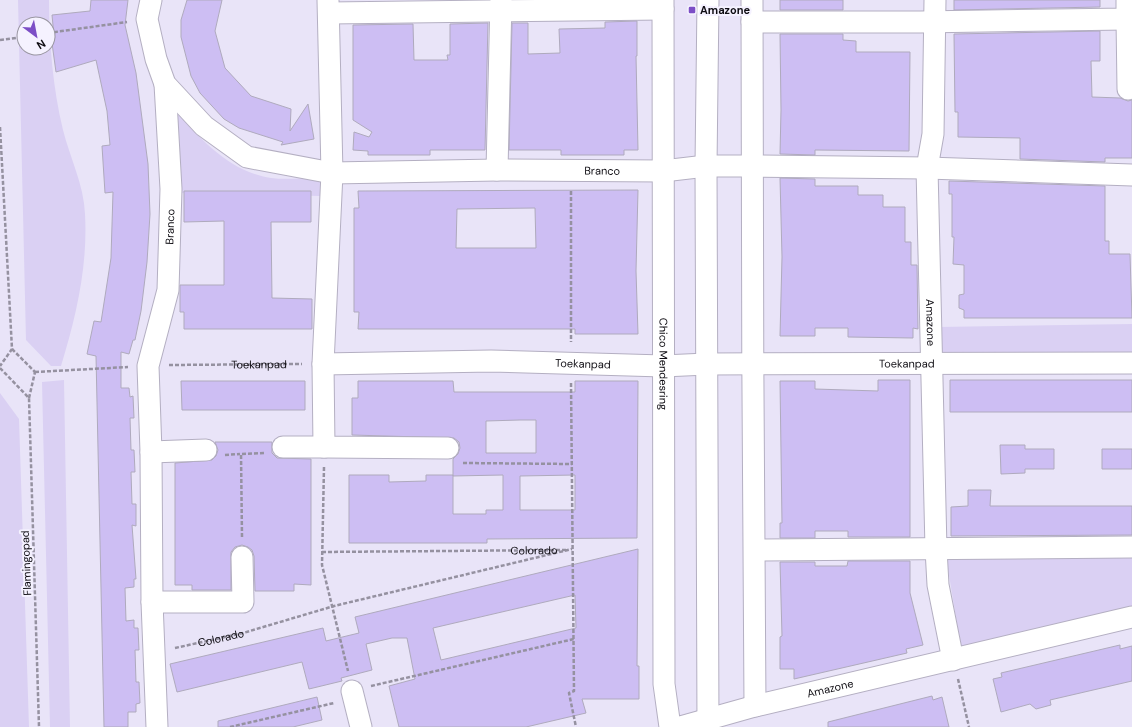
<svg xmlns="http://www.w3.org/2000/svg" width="1132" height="727" font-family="'DM Sans',sans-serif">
<rect width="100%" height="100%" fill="#e9e4f8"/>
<path fill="#dad0f3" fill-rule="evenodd" d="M18,0h31c0,42 4,89 14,130 7,28 21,55 22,84 3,52 -9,103 -24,152h-10l-25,-26zM24,24h24v24h-24z
M176,112c26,28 54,60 95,66 15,2 33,0 49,-1l1,19 -143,-3z
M1132,324v31l-193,3 -1,-31z
M64,380l6,347h-20l-8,-345z
M0,393l19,26 10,308h-29z
M945,551l187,1v54l-171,42z"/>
<path fill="#cdbef3" stroke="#afaabd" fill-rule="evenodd" d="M91,0h37l-3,25 11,48 12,91 2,50 -3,48 -6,49 -6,29h-2l-4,14 -8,-2v36h8l1,9 3,-1 1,22h-4l1,32h3l1,22h-4l1,32h4v22l-4,-1 4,54h-2v8l-9,1 1,33 8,-1v8h4l1,22h-4l1,32h3l1,21 -4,1v8h-8v15h-24l-8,-371 -9,-2 7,-33 7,1 10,-64 2,-66 -8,1 -3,-47 8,-1 -3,-34 -11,-51 -40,12 -5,-36h3l-2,-21 38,-4z
M187,0h35l-7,31 10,37 26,28 40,13 -1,22 18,-27 6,35 -33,6 2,-3 -44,-14 -15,-9 -24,-26 -9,-17 -10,-39v-17z
M780,0h63v10h-63z
M954,0h146v7l-146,3z
M637,21v35h-1l2,94h-14v5h-63v-5h-52l3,-127h16v31l32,-1 -1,-24 46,-1v-6z
M488,23l-3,127h-55v5h-62v-4l-15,-1 1,-18 15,5 3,-5 -19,-12v-95l60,-1 1,36h34l-1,-5h3v-31z
M1100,31v30h-9l1,36 28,1 8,3 4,-1v58h-27v4l-85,-3v-21l-62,-1v-25h-3l-1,-78z
M780,34h63v6l13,1v11h54l-1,99 -94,-1v5l-35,-1 1,-44z
M780,178l35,1v7h43v9h25v12h22v35h6v23h6l1,64 -5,-1v10l-65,-1v-9h-33v8h-35l2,-79z
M949,181l156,5v55h4v13h21l2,64h-168v-8l-5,-2v-13l5,-1v-29l-11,-1 1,-27h-2v-43h-3z
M638,190l-2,81 2,63h-63v-5h-217l1,-17h-5v-104h5l-1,-17zM535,208l1,40h-80l1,-39z
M184,191h127v31h-40l1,76 40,1v30h-128v-17h-4v-27h44v-64l-40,1z
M878,380h32v157h-62v-6h-33v7h-35v-15h2l-2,-142h35v8l63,2z
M950,380h182v32h-182z
M181,381h124v29h-123z
M358,381h95l1,11h121v-11h63l-1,157 -150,1v4h-138v-68h40v7l37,-1v-6h27v39h33v-4h17v-35l-50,1v-17l5,-5 2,-6 -1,-6 -5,-4 -102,-3v-37h6zM520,420h16v33h-50v-32zM575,475v35h-55v-34z
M215,442h57v11l5,5 34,1v126l-17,-1v7h-39l-1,-35 -2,-6 -4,-3 -6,-2 -7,2 -4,5v38h-39v-5h-17v-122l37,-3 4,-4 2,-6z
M1000,445h25v4h29v20h-29v4l-24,1z
M1102,449h30v20h-30z
M968,490h23l-1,16h142v29l-181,1v-29l17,-1z
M638,549l-1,117h2v33h-57l4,14 -60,14h-127l-10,-41 26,-7 -8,-41h-15l-26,6 6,26 -31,8 1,3 -33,8 -7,-27 -125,30 -7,-28 153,-36 3,13 33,-8 -4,-16zM575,595l1,33 -135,32 -8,-32z
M848,561h62v32l13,52 -17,4 1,4 -113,26v-10h-14v-32l2,-1 -2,-74h35v4h32z
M1120,645v4l12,-3v35l-82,19 1,5 -15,4 -6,-5 -29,8 -8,-33 9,-2 -1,-4z
M932,696l1,4 9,-3 7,30h-121v-5z
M317,697l5,23 -29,7h-75v-6z"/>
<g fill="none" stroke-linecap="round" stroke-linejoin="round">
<g stroke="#b4afc2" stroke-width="23">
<g id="minor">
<path id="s4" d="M151,0l-4,19 9,40 9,25 39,42 43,31 85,16 165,-3 166,1 43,-5h45l176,2 205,7"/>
<path d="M328,0l4,173 -9,191 1,83 124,1"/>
<path id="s5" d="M663,0l1,684 6,43"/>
<path d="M708,0l-2,166 2,561"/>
<path d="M752,0c-1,235 2,471 3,706"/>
<path id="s6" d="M935,0l-2,134 -6,34 9,381 2,36 15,75"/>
<path d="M329,13l334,-4"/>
<path d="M752,22h168l207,-3v-19"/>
<path d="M1128,89l-1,-70h5"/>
<path d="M497,170l4,-170"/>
<path id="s7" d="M323,364l168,-3 172,5 44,-2 425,-1"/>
<path d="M283,447h41"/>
<path d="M151,452l55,-2"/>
<path d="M755,550l377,-3"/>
<path id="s8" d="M152,602l-1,-150 -3,-86 20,-76 3,-101 -6,-105"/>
<path d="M352,691l9,36"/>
<path d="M157,727l-5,-125h91l-1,-45"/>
<path id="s9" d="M680,727l75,-21 377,-89"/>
</g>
</g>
<g stroke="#9591a0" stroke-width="2.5" stroke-dasharray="4 2" stroke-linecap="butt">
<path d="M48,33l79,-11"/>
<path d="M0,40l24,-3"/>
<path d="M0,127l12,222 -12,17"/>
<path d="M571,191v151"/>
<path d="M12,349l23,23"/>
<path id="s1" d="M169,365l133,-1"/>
<path d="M0,368l29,30 10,329"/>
<path d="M35,372l93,-5"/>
<path d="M571,383l3,308 -5,2 7,34"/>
<path d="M29,398l6,-26"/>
<path d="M225,455l15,-1"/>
<path d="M463,463l109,1"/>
<path d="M324,467l-2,98 26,106"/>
<path d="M242,537l-1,-83 24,-1"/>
<path id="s2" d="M322,552l244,-2"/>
<path id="s3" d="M175,648l68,-15 91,-27 238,-57"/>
<path d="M958,679l11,48"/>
<path d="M371,686l203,-47"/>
<path d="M230,727l104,-24"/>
</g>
<use href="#minor" stroke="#fff" stroke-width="21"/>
</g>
<rect fill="#7c4ec6" stroke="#f5f2ff" stroke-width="1.5" x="688" y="6" width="8" height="8" rx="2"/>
<g text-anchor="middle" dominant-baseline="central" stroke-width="4" stroke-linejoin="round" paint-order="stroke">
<g font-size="11" font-weight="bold" fill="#0f0d13" stroke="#f5f2ff" text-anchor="start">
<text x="700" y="10">Amazone</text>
</g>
<g font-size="11" fill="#0f0d13" stroke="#f5f2ff">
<text stroke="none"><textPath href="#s4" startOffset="554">Branco</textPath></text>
<text stroke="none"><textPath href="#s8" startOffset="378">Branco</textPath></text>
<text stroke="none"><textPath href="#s6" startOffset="323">Amazone</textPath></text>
<text stroke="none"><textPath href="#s7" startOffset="584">Toekanpad</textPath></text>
<text stroke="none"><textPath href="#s7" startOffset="260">Toekanpad</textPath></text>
<text stroke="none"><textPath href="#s5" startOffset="364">Chico Mendesring</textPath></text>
<text stroke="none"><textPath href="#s1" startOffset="90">Toekanpad</textPath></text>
<text stroke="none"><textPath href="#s2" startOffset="212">Colorado</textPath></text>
<text transform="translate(26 563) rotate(-92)">Flamingopad</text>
<text stroke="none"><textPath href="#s3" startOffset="47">Colorado</textPath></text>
<text stroke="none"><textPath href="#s9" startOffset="155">Amazone</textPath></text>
</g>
</g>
<g transform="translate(36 36) rotate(148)"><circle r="19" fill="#f5f2ff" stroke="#9996a1"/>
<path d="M0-3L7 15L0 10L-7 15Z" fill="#7c4ec6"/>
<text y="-6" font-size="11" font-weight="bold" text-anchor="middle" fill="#0f0d13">N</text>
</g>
</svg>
